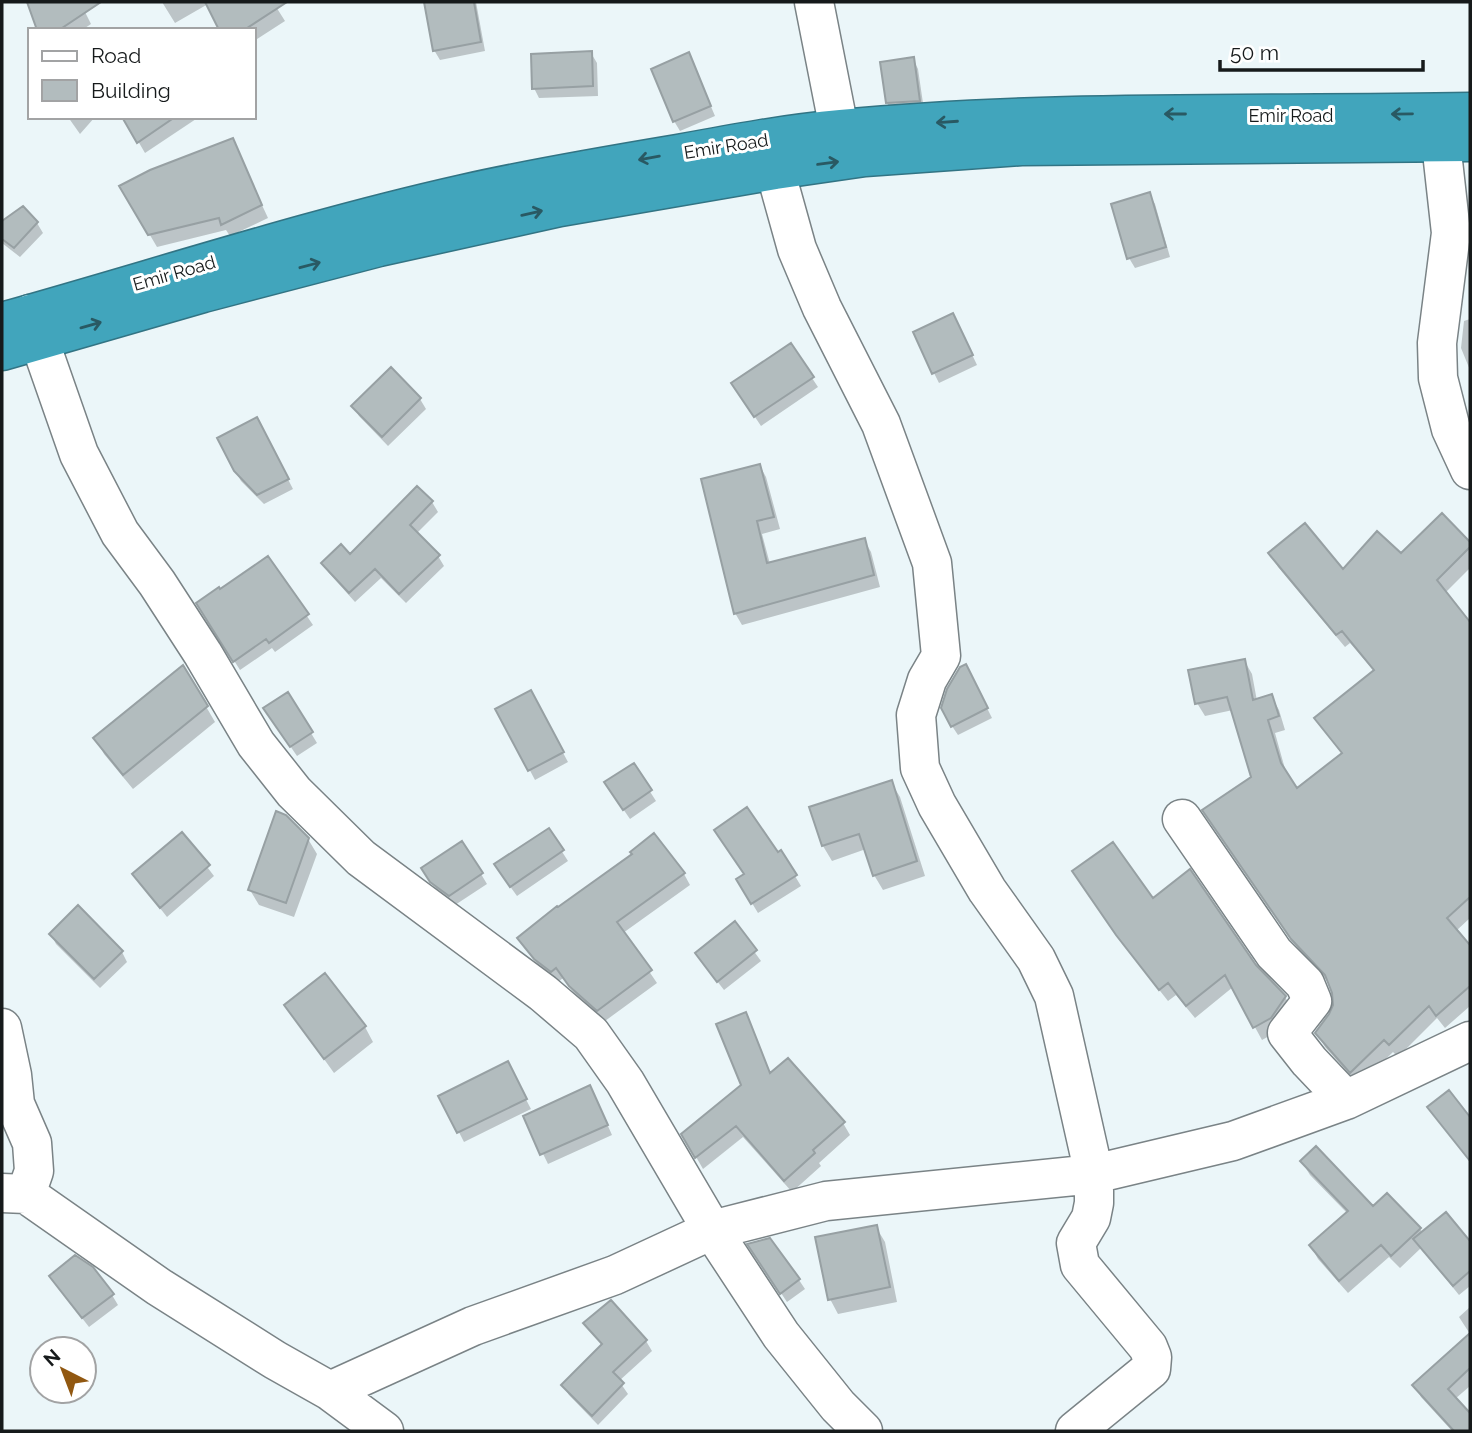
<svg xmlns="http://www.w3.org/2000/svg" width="1472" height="1433" font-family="Raleway,sans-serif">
<rect width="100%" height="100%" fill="#ebf6f9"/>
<path fill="#0003" d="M28,2h52l11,22 -9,6h-43z
M162,2h111l12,19 -31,20v-11h-33l-13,-26 -33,19z
M426,2h50l9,49 -45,9 -6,-10z
M591,53l6,10 1,33 -59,2 -5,-10z
M689,55l26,61 -35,15 -6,-10z
M913,59l5,10 6,41 -31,3 -6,-10z
M68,117h27l-15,17z
M124,117h75l-54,36z
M232,140l36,78 -38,18 -4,-6 -69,17 -36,-61z
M1149,194l6,10 15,53 -35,11 -6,-10z
M23,208l14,15 6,10 -23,24 -18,-14v-19z
M1470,319v51l-9,-22 3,-27z
M958,325l19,40 -38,18 -5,-10z
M391,370l29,29 6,10 -38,37 -29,-30 -6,-10z
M812,378l6,9 -57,39 -22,-33z
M262,429l31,60 -29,15 -23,-23 -6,-11z
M760,466l6,11 14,52 -18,5 8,30 94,-24 7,12 9,35 -138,38 -7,-12z
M432,502l6,10 -22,22 22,22 6,10 -38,37 -25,-25 -26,24 -26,-29 -6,-9 27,-8z
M1442,516l28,29v23l-25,25 25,31v294l-14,13 14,16v59l-25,22 -8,-10 -39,39 -5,-5 -34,33 -34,-38 -8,-14 18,-28 -4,-20 -30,-32 -89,-129 41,-46 -20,-68 -28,6 -8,-13 47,-43 8,14 5,27 14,-5 8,14 6,20 -10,3 12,43 10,15 45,-37 -25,-35 58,-47 -25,-29 -5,4 -67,-80 -7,-13 72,18 58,-17z
M268,559l45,66 -38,27 -3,-4 -32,22 -36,-57 16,-21z
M183,667l32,55 -82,67 -29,-35 -8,-15z
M971,676l21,42 -34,17 -6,-9z
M530,692l38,70 -33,18 -37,-70z
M288,695l29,48 -20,13 -26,-38z
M633,765l23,36 -26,18 -18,-26z
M891,782l9,15 25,79 -42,14 -9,-15 -8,-26 -34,12 -9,-15 -11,-38z
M548,830l20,31 -51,35 -15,-21z
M182,834l32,42 -47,41 -33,-42z
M308,839l9,15 -23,63 -35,-12 -9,-15z
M781,853l20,33 -43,27 -20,-33z
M481,874l6,10 -32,21 -17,-13 -9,-14z
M684,874l6,11 -67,48 34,50 -52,38 -27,-23 -15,-20 -5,4 -16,-11 -23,-33z
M1082,885l70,15 103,67 30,30 8,13 -15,21 -16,9 -29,-53 -38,31 -19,-23 -8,6 -42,-53z
M734,924l27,37 -37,29 -21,-27z
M51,934l71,18 5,10 -27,26 -44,-44z
M286,1006l79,21 8,15 -39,31z
M746,1014l25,61 72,48 7,12 -31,28 2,3 -29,26 -49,-55 -40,32 -20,-35 60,-49z
M512,1073l19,36 -67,33 -23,-45z
M595,1097l17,38 -64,29 -23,-47z
M1302,1162l71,46 47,21 3,4 22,-19 25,30v42l-11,9 -38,-47 -21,20 -11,-11 -41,36 -30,-34 -7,-13 37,-32 -38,-39z
M876,1227l9,15 12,60 -59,12 -8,-15z
M755,1254l44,26 6,9 -18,13z
M57,1286l55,9 6,10 -29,22z
M610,1302l36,39 6,10 -33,30 9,13 -30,31 -29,-30 -6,-9 40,-40 -18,-23z
M1470,1307v27l-11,-17z
M1470,1335v51l-15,13 15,17v15h-18l-31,-34 -6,-11z"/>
<path fill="#b2bcbe" stroke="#97a0a3" stroke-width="2" d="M27,2h74l-42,28h-22z
M205,2h82l-43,28h-25z
M424,2h50l7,40 -48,9z
M592,51l1,35 -61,3 -1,-35z
M689,52l22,54 -38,16 -22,-53z
M914,57l6,44 -34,2 -6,-41z
M122,117h53l-38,26z
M233,138l29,67 -41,20 -2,-7 -71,17 -29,-49 31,-16z
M1150,192l16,55 -39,12 -16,-55z
M23,206l15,16 -24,26 -12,-9v-18z
M953,313l20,42 -41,19 -19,-42z
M791,343l23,34 -60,40 -23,-34z
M391,367l30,31 -39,39 -31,-31z
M257,417l32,62 -32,16 -23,-24 -17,-33z
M760,464l14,53 -17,4 10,42 98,-25 9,37 -140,39 -33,-135z
M417,486l16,15 -23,24 30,30 -41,39 -24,-25 -26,24 -28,-30 20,-19 9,10z
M1442,513l28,29v5l-33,33 33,42v275l-23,21 23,27v41l-34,30 -7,-10 -40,39 -5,-5 -34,33 -35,-40 14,-19 4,-9 -1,-12 -7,-18 -34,-36 -89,-129 49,-33 -24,-80 -32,7 -7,-34 57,-11 8,41 19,-6 7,22 -11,4 13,43 16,25 45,-35 -28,-35 60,-48 -32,-39 -6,4 -68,-82 37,-30 38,46 34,-38 24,22z
M268,556l41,58 -40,29 -3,-4 -33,23 -37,-59 23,-16 1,2z
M966,664l22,44 -37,19 -10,-19 6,-19 13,-22z
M183,665l25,41 -85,69 -30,-37z
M531,690l33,62 -36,19 -33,-62z
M288,692l25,40 -23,15 -27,-39z
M634,763l18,27 -29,20 -19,-28z
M892,780l25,81 -44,15 -14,-42 -37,12 -13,-39z
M747,807l31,45 3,-2 16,25 -46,29 -15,-25 8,-5 -30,-44z
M276,811l10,4 23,23 -23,65 -38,-13z
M549,828l15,22 -54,37 -16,-23z
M182,832l28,33 -50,43 -28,-34z
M654,833l31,40 -68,49 35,48 -55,41 -28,-25 -13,-18 -5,4 -17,-13 -17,-21 40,-32 1,1 74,-53 -2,-2z
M462,841l21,32 -34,23 -19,-14 -9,-14z
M1113,842l40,56 37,-29 66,96 30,31 -15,22 -18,10 -28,-53 -39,31 -18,-23 -9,7 -43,-55 -44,-64z
M78,905l45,46 -29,28 -45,-45z
M735,921l22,29 -40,32 -22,-29z
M325,973l41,53 -42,33 -40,-54z
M746,1012l24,61 18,-15 57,64 -32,28 2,3 -31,28 -48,-55 -41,32 -14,-24 60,-49 -25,-61z
M508,1061l19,38 -70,34 -19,-37z
M590,1085l18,40 -68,30 -17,-39z
M1449,1090l21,27v44l-43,-54z
M1316,1146l57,60 14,-13 34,35 -30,28 -10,-11 -42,36 -30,-36 39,-34 -48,-50z
M1446,1212l24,29v30l-17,15 -40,-47z
M877,1225l13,62 -62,13 -13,-63z
M770,1238l30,41 -20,15 -33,-50z
M75,1255l18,12 21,27 -32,24 -33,-42z
M611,1300l36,40 -34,32 11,11 -32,33 -31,-31 41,-41 -19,-21z
M1470,1333v35l-22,21 22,24v18h-16l-42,-46z"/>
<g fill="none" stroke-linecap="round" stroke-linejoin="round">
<g stroke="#7a8386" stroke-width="41">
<path id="minor" d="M814,2l25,127
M1441,143l10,90 -14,110 1,35 13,51 19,41
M775,170l22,79 25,59 59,116 51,139 9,93 -14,24 -11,35 4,53 17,37 50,85 49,69 18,37 40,178v29l-3,15 -15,25 4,22 68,82 4,10 -1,12 -76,62
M30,314l49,140 41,79 37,50 46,71 53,90 38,48 67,66 182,135 48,41 34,48 87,148 69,105 57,71 25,25
M1182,819l92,134 31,31 7,17 -25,32 22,28 37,39
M2,1028l10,47 3,29 17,39 2,28 -8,23
M2,1193l24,1 133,93 116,73 55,31 54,40
M330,1391l143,-65 142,-51 97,-45 114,-29 268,-27 139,-33 113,-41 124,-59"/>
</g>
<g stroke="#327484" stroke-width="41">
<path id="highway" d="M2,322c154,-43 306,-93 462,-128 71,-16 142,-28 214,-40 54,-10 108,-20 163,-25 209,-20 419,-13 629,-17
M2,351l201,-58 176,-46 181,-40 215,-37 90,-13 156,-11 449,-4"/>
</g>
<use href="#minor" stroke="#fff" stroke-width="38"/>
<use href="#highway" stroke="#41a5bc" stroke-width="38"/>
</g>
<defs><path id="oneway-shaft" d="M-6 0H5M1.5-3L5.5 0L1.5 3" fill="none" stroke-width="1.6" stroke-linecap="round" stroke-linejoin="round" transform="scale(1.75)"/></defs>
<g stroke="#295963">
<use href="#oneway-shaft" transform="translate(1175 114) rotate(-180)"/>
<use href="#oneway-shaft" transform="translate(1402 114) rotate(179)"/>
<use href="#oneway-shaft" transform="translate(947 122) rotate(176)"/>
<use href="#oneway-shaft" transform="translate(649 158) rotate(170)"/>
<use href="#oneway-shaft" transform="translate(828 163) rotate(-8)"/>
<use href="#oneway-shaft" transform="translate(532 213) rotate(-13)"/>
<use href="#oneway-shaft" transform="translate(310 265) rotate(-15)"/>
<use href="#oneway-shaft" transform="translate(91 325) rotate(-16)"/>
</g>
<g text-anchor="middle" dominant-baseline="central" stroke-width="6" stroke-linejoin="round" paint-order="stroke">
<g font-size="18" fill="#161a1b" stroke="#fff">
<text x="1291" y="115">Emir Road</text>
<text transform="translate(726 146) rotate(-9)">Emir Road</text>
<text transform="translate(174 273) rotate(-16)">Emir Road</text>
</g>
</g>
<rect width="1472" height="1433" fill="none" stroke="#161a1b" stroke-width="7"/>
<rect x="28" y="28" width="228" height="91" fill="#ffffff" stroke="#a2a3a4" stroke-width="2"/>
<rect x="42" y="51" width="35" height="10" fill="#ffffff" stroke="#a2a3a4" stroke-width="2"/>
<text x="91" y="63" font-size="21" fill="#161a1b">Road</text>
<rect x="42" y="80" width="35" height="21" fill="#b2bcbe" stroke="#a2a3a4" stroke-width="2"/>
<text x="91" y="98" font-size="21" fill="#161a1b">Building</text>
<g transform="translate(63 1370) rotate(318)"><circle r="33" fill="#ffffff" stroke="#a2a3a4" stroke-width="2"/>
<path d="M0-5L12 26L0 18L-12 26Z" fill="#915811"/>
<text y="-10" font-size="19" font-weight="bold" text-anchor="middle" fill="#161a1b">N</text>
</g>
<path d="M1220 60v10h203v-10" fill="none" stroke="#161a1b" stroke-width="3.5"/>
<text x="1230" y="60" font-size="21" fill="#161a1b" stroke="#ffffff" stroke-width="5" paint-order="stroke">50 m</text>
</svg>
